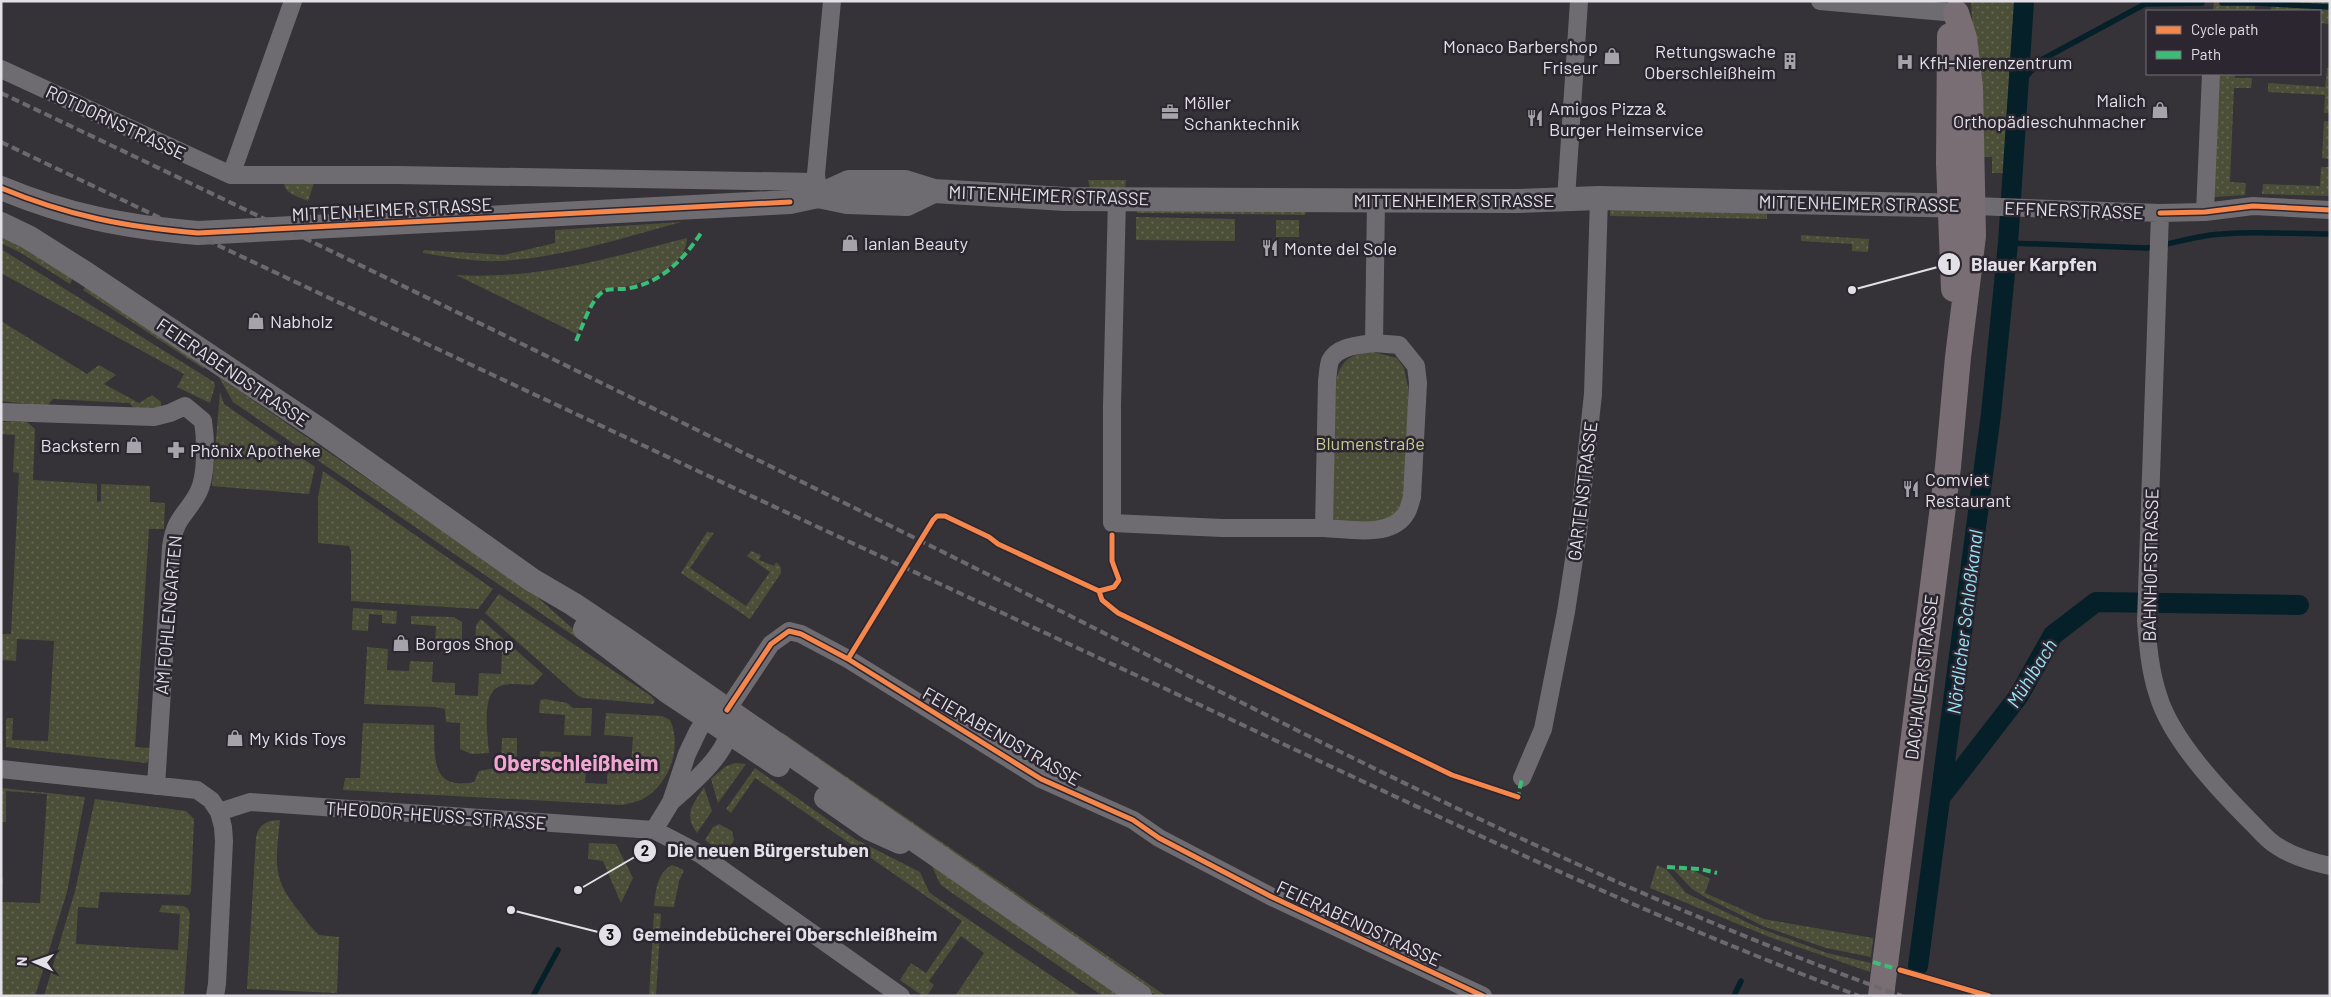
<svg xmlns="http://www.w3.org/2000/svg" width="2331" height="997" font-family="Barlow,sans-serif">
<defs>
<pattern id="grass-dots" width="8" height="8" patternUnits="userSpaceOnUse" patternTransform="scale(1.25)"><rect width="8" height="8" fill="#4c4f38"/><path d="M2 2h.1M6 6h.1" fill="none" stroke="#666855" stroke-width="1.8" stroke-linecap="round"/></pattern>
</defs>
<rect width="100%" height="100%" fill="#353238"/>
<path fill="url(#grass-dots)" d="M1971,1h52l-12,172h-19v-16h-12z
M2214,1h41v10h-42z
M2272,1h58v23l-10,-1v-12h-49z
M2327,68h3v45h-6l1,-18 -57,-3v-9l57,4z
M2219,74h16v4h17l-1,10h-17l-4,94 16,1 -1,12 -31,2z
M2324,121h6v38l-8,-1z
M2321,167h9v29l-68,-2 1,-10 57,2z
M315,180l-7,21c-8,-4 -21,-6 -24,-16l3,-4z
M1088,180h38l-1,9 -35,-1z
M1137,209l169,2 -1,4 -168,-2z
M1610,209l157,3v7l-157,-3z
M1136,217l99,2v22l-99,-1z
M1276,220h23v17h-23z
M682,222c-60,16 -120,36 -183,39 -25,1 -51,-4 -76,-8l1,-3 80,5 51,-12v-13z
M1801,235l68,4 -1,13 -16,-1v-7l-51,-3z
M1,236l29,14 43,28 -3,6 -49,-31 -20,-10z
M687,238c0,26 -36,42 -58,48 -10,2 -22,0 -30,7 -11,9 -16,28 -22,41l-121,-59c83,5 152,-17 231,-37z
M1,249l213,133 1,4 -5,17 -33,-16 7,-13 -183,-101z
M86,286l118,81v2l-121,-79z
M1,321l86,53 12,-9 17,10 -12,9 35,19 13,-8 9,7v6l-25,2 -7,-7 -76,-4 -6,7 -46,-5z
M1370,351l27,7 7,10 4,19 1,54 -5,62 -14,16 -15,4 -38,-2 -4,-2 1,-127c4,-26 9,-36 36,-41z
M219,377l309,212 52,46 74,56 -421,-289z
M220,392l4,12 91,63 -6,27 -97,-8z
M1,422h26l8,7 -2,51 64,4v18l4,-1v-17l49,2v16l15,1 -1,26h-15l-14,218 15,1 -2,13 -2,2 -140,-16v-27l2,-2h5l-1,22 36,1 6,-100 -37,-2 -1,22 -15,-1v-26h10l8,-161 -6,-1 2,-37 -14,-1z
M323,471l170,118 -15,20 -127,-8v-50l-2,-5 -31,-3v-46z
M707,532l7,1 -24,35 56,38 24,-34 -23,-16 4,-5 10,4 -2,5 15,6 2,-4 5,5v6l-31,46 -69,-46z
M499,594l152,102 4,5 -2,3 -70,-6 -6,-3 -92,-82z
M353,608l44,3 -1,13 -14,-1v-8l-13,-1 -2,33 21,2 -1,21 22,1 1,-10 23,1 -1,20 23,1v12l23,1 1,-23 22,1 1,-25 -27,-1 1,-23 5,-6 62,55 -10,11c-11,0 -25,-3 -35,2 -17,8 -10,51 -9,66l-18,1 -11,-5v-26l-14,-1 -1,-13 -10,-2 -71,-3 4,-73 -16,-1z
M411,616l43,1 8,5v25l-27,-1 1,-20 -25,-2z
M545,699l22,4 6,5h19l-1,28 -27,-1 1,-20 -26,-2 1,-13z
M606,713l56,3 8,4c13,27 -1,66 -29,80 -5,2 -13,3 -18,5l-280,-15 2,-12h15l3,-55 71,2c1,31 -4,66 40,57l5,-11 16,-3 6,-8 1,-22h15v22l22,1 1,-10 21,1 -1,18 26,1 -1,12 22,1 1,-21 23,1 2,-27 -29,-2z
M783,733l383,263h-9l-377,-258z
M735,763l11,1 -28,39 -7,-24 15,-13z
M755,768l100,71 65,33 9,20 8,6 144,98h-126l29,-43 -23,-17 -32,45 5,4 -7,11h-4l-23,-16 11,-17 15,10 36,-52 -207,-143 -24,35 -5,-4z
M704,787l8,24 -15,22c-14,-20 -4,-28 7,-46z
M2,788l83,9 -18,95 -32,104h-34v-118h2l-1,24 38,1 7,-109 -41,-3v31h-4z
M95,799l91,12 8,8 -3,73 -2,3 -89,-3 -2,16 -20,-1 -2,37 102,6 2,-36 -21,-2 3,-7 22,1 4,3 2,5 -6,82h-140l31,-105z
M280,820c-4,42 -9,57 19,91 6,8 12,17 20,24l20,2 -2,56 -90,-4 9,-152c3,-13 11,-17 24,-17z
M719,824l13,7 2,9 -10,14 -19,-14 8,-13z
M589,843l27,1 17,34 -12,25 -18,-42 -15,-2z
M672,865l12,5 -5,11 -5,26 -20,-1c2,-16 3,-33 18,-41z
M1657,865l9,4 20,24 73,35 68,25 44,10 -1,9 -98,-34 -122,-50z
M932,866l190,130h-19l-151,-103 -12,-9z
M1673,869l22,2 15,8 -5,14 59,26 109,19 -2,19 -45,-9 -63,-22 -58,-29 -13,-8z
M654,913l7,1 -5,82h-7z"/>
<g fill="none" stroke-linecap="round" stroke-linejoin="round">
<path stroke="#052028" stroke-width="5.5" d="M2222,3h34l74,4
M2019,84l24,-25 102,-55 57,-1
M2008,243l139,5c26,-4 50,-13 75,-14 36,-3 72,0 108,0
M533,996l25,-46
M1734,996l7,-15"/>
<path stroke="#052028" stroke-width="20" d="M1943,794l75,-97 35,-62 43,-33 203,3
M1918,966l73,-552 17,-171 16,-242"/>
<path stroke="#6f6c71" stroke-width="18" d="M1820,1l136,12
M1,69l230,106h166l419,7
M231,175l62,-174
M818,193l-2,-19 16,-173
M1117,198l-5,208v117l110,5h102l3,-147c1,-6 1,-14 3,-20 7,-15 29,-16 44,-18
M1566,199l13,-198
M1974,206l186,7 45,-1 48,-6 77,4
M2205,212l6,-138
M2160,213l-14,408c2,25 4,50 12,74 13,45 64,98 96,130 7,7 14,16 23,21 15,10 35,16 53,20
M1,412l153,5 16,-4 15,-7 18,15c3,19 4,55 -5,72 -13,24 -23,24 -27,54l-15,239
M1324,528c24,1 65,10 81,-13 4,-5 5,-12 7,-18l6,-114 -2,-17 -17,-21 -25,-2 2,-143
M727,710l44,-66 18,-13 12,3 47,25 193,120 92,41 26,18 113,59 211,99
M1,769l196,21 14,10 8,12 4,15 1,14 -7,143 -2,12
M1522,778l21,-49 23,-117 12,-79 15,-139 6,-196
M671,802c20,-18 61,-51 58,-79
M219,812l31,-10 404,28 46,24 201,142
M654,830l17,-28 16,-48 11,-23 9,-14 11,-4"/>
<path stroke="#6f6c71" stroke-width="24" d="M1,188c67,28 125,39 197,45l592,-31 28,-6 31,-14h56l29,9 131,8 451,2 83,-3 371,8
M818,196l29,6 60,2 27,-13
M1,224l27,13 57,36 238,159 209,148 41,24 55,37 512,355
M585,629l82,62 111,74
M826,798l43,30 31,14"/>
<path stroke="#786e73" stroke-width="26" d="M1950,36l-1,128 5,125
M1881,996l67,-529 10,-110 15,-121 -3,-149 -6,-49 -8,-25"/>
<path stroke="#6b696e" stroke-width="4" stroke-dasharray="8 4" stroke-linecap="butt" d="M1,93c338,160 674,325 1008,492 292,147 583,301 893,411
M1,142c374,179 750,354 1126,529 242,112 482,231 732,325"/>
<path stroke="#3abd76" stroke-width="4" stroke-dasharray="8 4" stroke-linecap="butt" d="M576,341c6,-13 15,-43 28,-50 6,-3 18,-1 26,-3 32,-6 54,-29 71,-55
M1515,796l3,1 4,-19
M1667,867l33,2 17,4
M1873,962l30,9"/>
<g stroke="#2b2630" stroke-width="8">
<path id="cycleway" d="M1,188c67,28 125,39 197,45l592,-31
M2160,213l45,-1 48,-6 77,4
M1099,591l3,9 16,13 334,162 66,22
M848,659l85,-139 4,-4h8l44,21 9,7 101,47 15,-4 5,-7 -7,-19v-26
M727,710l44,-66 18,-13 12,3 47,25 193,120 92,41 26,18 113,59 211,99
M1900,970l89,26"/>
</g>
<use href="#cycleway" stroke="#f5874c" stroke-width="5"/>
</g>
<defs>
<g id="shop-bare" transform="scale(1.35)"><path d="M-5-2.5h2.3a2.7 3.5 0 0 1 5.4 0H5L5.5 6h-11ZM-1.5-2.5h3a1.5 2.3 0 0 0-3 0Z" fill="#a6a3aa" stroke="#2b2630" stroke-width="2.5" paint-order="stroke"/></g>
<g id="building-bare" transform="scale(1.35)"><path d="M-4-6H4V6H1V3H-1V6H-4ZM-2.5-4.3h1.7v1.8h-1.7ZM.8-4.3h1.7v1.8H.8ZM-2.5-1h1.7V.8h-1.7ZM.8-1h1.7V.8H.8Z" fill="#a6a3aa" stroke="#2b2630" stroke-width="2.5" paint-order="stroke"/></g>
<g id="hospital-bare" transform="scale(1.35)"><path d="M-5-5h3v3.5h4V-5h3V5h-3V1.5h-4V5h-3Z" fill="#a6a3aa" stroke="#2b2630" stroke-width="2.5" paint-order="stroke"/></g>
<g id="office-bare" transform="scale(1.35)"><path d="M-6-3h4V-5.5h4V-3h4V5H-6ZM-1-4.5V-3h2v-1.5ZM-6 0V1H6V0Z" fill="#a6a3aa" stroke="#2b2630" stroke-width="2.5" paint-order="stroke"/></g>
<g id="restaurant-bare" transform="scale(1.35)"><path d="M-5-6h1v4h1v-4h1v4h1v-4h1v5L-1.5 .5V6h-2V.5L-5-1ZM5-6V6H3V1.5H1.5Q1.5-4 5-6Z" fill="#a6a3aa" stroke="#2b2630" stroke-width="2.5" paint-order="stroke"/></g>
<g id="pharmacy-bare" transform="scale(1.35)"><path d="M-2-6h4v4h4v4h-4v4h-4v-4h-4v-4h4Z" fill="#a6a3aa" stroke="#2b2630" stroke-width="2.5" paint-order="stroke"/></g>
</defs>
<g fill-rule="evenodd">
<use href="#shop-bare" x="1612" y="56"/>
<use href="#building-bare" x="1790" y="61"/>
<use href="#hospital-bare" x="1905" y="62"/>
<use href="#shop-bare" x="2160" y="110"/>
<use href="#office-bare" x="1170" y="112"/>
<use href="#restaurant-bare" x="1535" y="118"/>
<use href="#shop-bare" x="850" y="243"/>
<use href="#restaurant-bare" x="1270" y="248"/>
<use href="#shop-bare" x="256" y="321"/>
<use href="#shop-bare" x="134" y="445"/>
<use href="#pharmacy-bare" x="176" y="450"/>
<use href="#restaurant-bare" x="1911" y="489"/>
<use href="#shop-bare" x="401" y="643"/>
<use href="#shop-bare" x="235" y="738"/>
</g>
<g text-anchor="middle" dominant-baseline="central" stroke-width="5" stroke-linejoin="round" paint-order="stroke">
<g font-size="18" fill="#e3e0e7" stroke="#2b2630" text-anchor="start">
<text x="1598" y="46" text-anchor="end">Monaco Barbershop<tspan x="1598" dy="21">Friseur</tspan></text>
<text x="1776" y="51" text-anchor="end">Rettungswache<tspan x="1776" dy="21">Oberschleißheim</tspan></text>
<text x="1919" y="62">KfH-Nierenzentrum</text>
<text x="2146" y="100" text-anchor="end">Malich<tspan x="2146" dy="21">Orthopädieschuhmacher</tspan></text>
<text x="1184" y="102">Möller<tspan x="1184" dy="21">Schanktechnik</tspan></text>
<text x="1549" y="108">Amigos Pizza &amp;<tspan x="1549" dy="21">Burger Heimservice</tspan></text>
<text x="864" y="243">lanlan Beauty</text>
<text x="1284" y="248">Monte del Sole</text>
<text x="270" y="321">Nabholz</text>
<text x="120" y="445" text-anchor="end">Backstern</text>
<text x="190" y="450">Phönix Apotheke</text>
<text x="1925" y="479">Comviet<tspan x="1925" dy="21">Restaurant</tspan></text>
<text x="415" y="643">Borgos Shop</text>
<text x="249" y="738">My Kids Toys</text>
</g>
<g font-size="18" fill="#e3e0e7" stroke="#2b2630">
<text transform="translate(116 122) rotate(25)">ROTDORNSTRASSE</text>
<text transform="translate(1049 195) rotate(2)">MITTENHEIMER STRASSE</text>
<text x="1454" y="200">MITTENHEIMER STRASSE</text>
<text transform="translate(1859 203) rotate(1)">MITTENHEIMER STRASSE</text>
<text transform="translate(392 209) rotate(-3)">MITTENHEIMER STRASSE</text>
<text transform="translate(2074 210) rotate(2)">EFFNERSTRASSE</text>
<text transform="translate(233 372) rotate(34)">FEIERABENDSTRASSE</text>
<text transform="translate(1582 491) rotate(-83)">GARTENSTRASSE</text>
<text transform="translate(2150 565) rotate(-89)">BAHNHOFSTRASSE</text>
<text transform="translate(168 615) rotate(-85)">AM FOHLENGARTEN</text>
<text transform="translate(1921 677) rotate(-83)">DACHAUER STRASSE</text>
<text transform="translate(1002 736) rotate(30)">FEIERABENDSTRASSE</text>
<text transform="translate(436 815) rotate(4)">THEODOR-HEUSS-STRASSE</text>
<text transform="translate(1359 923) rotate(25)">FEIERABENDSTRASSE</text>
</g>
<g font-size="18" fill="#c5ca8d" stroke="#2b2630">
<text x="1370" y="443">Blumenstraße</text>
</g>
<g font-size="19" font-style="italic" fill="#97e5fa" stroke="#2b2630">
<text transform="translate(1964 622) rotate(-83)">Nördlicher Schloßkanal</text>
<text transform="translate(2031 673) rotate(-58)">Mühlbach</text>
</g>
<g font-size="22" font-weight="bold" fill="#efa7d2" stroke="#2b2630">
<text x="576" y="762">Oberschleißheim</text>
</g>
</g>
<path fill="none" stroke="#e3e0e7" stroke-width="2" d="M1852 290L1949 264M578 890L645 851M511 910L610 935"/>
<g fill="#e3e0e7" stroke="#2b2630" stroke-width="2">
<circle cx="1852" cy="290" r="5"/>
<circle cx="578" cy="890" r="5"/>
<circle cx="511" cy="910" r="5"/>
<circle cx="1949" cy="264" r="12"/>
<circle cx="645" cy="851" r="12"/>
<circle cx="610" cy="935" r="12"/>
</g>
<g font-size="15" text-anchor="middle" font-weight="bold" fill="#111">
<text x="1949" y="270">1</text>
<text x="645" y="856">2</text>
<text x="610" y="940">3</text>
</g>
<g font-size="19" text-anchor="middle" font-weight="bold" fill="#e3e0e7" stroke="#2b2630" stroke-width="5" stroke-linejoin="round" paint-order="stroke">
<text x="2034" y="271">Blauer Karpfen</text>
<text x="768" y="857">Die neuen Bürgerstuben</text>
<text x="785" y="941">Gemeindebücherei Oberschleißheim</text>
</g>
<rect width="2331" height="997" fill="none" stroke="#e3e0e7" stroke-width="5"/>
<rect x="2146" y="10" width="175" height="65" fill="#2b2630" stroke="#757079"/>
<rect x="2156" y="26" width="25" height="8" fill="#f5874c" stroke="#757079"/>
<text x="2191" y="35" font-size="15" fill="#e3e0e7">Cycle path</text>
<rect x="2156" y="51" width="25" height="8" fill="#3abd76" stroke="#757079"/>
<text x="2191" y="60" font-size="15" fill="#e3e0e7">Path</text>
<g transform="translate(35 962) rotate(272)" stroke="#2b2630" stroke-width="4" paint-order="stroke">
<path d="M0-4L9 19L0 12L-9 19Z" fill="#e3e0e7"/>
<text y="-8" font-size="14" font-weight="bold" text-anchor="middle" fill="#e3e0e7">N</text>
</g>
</svg>
